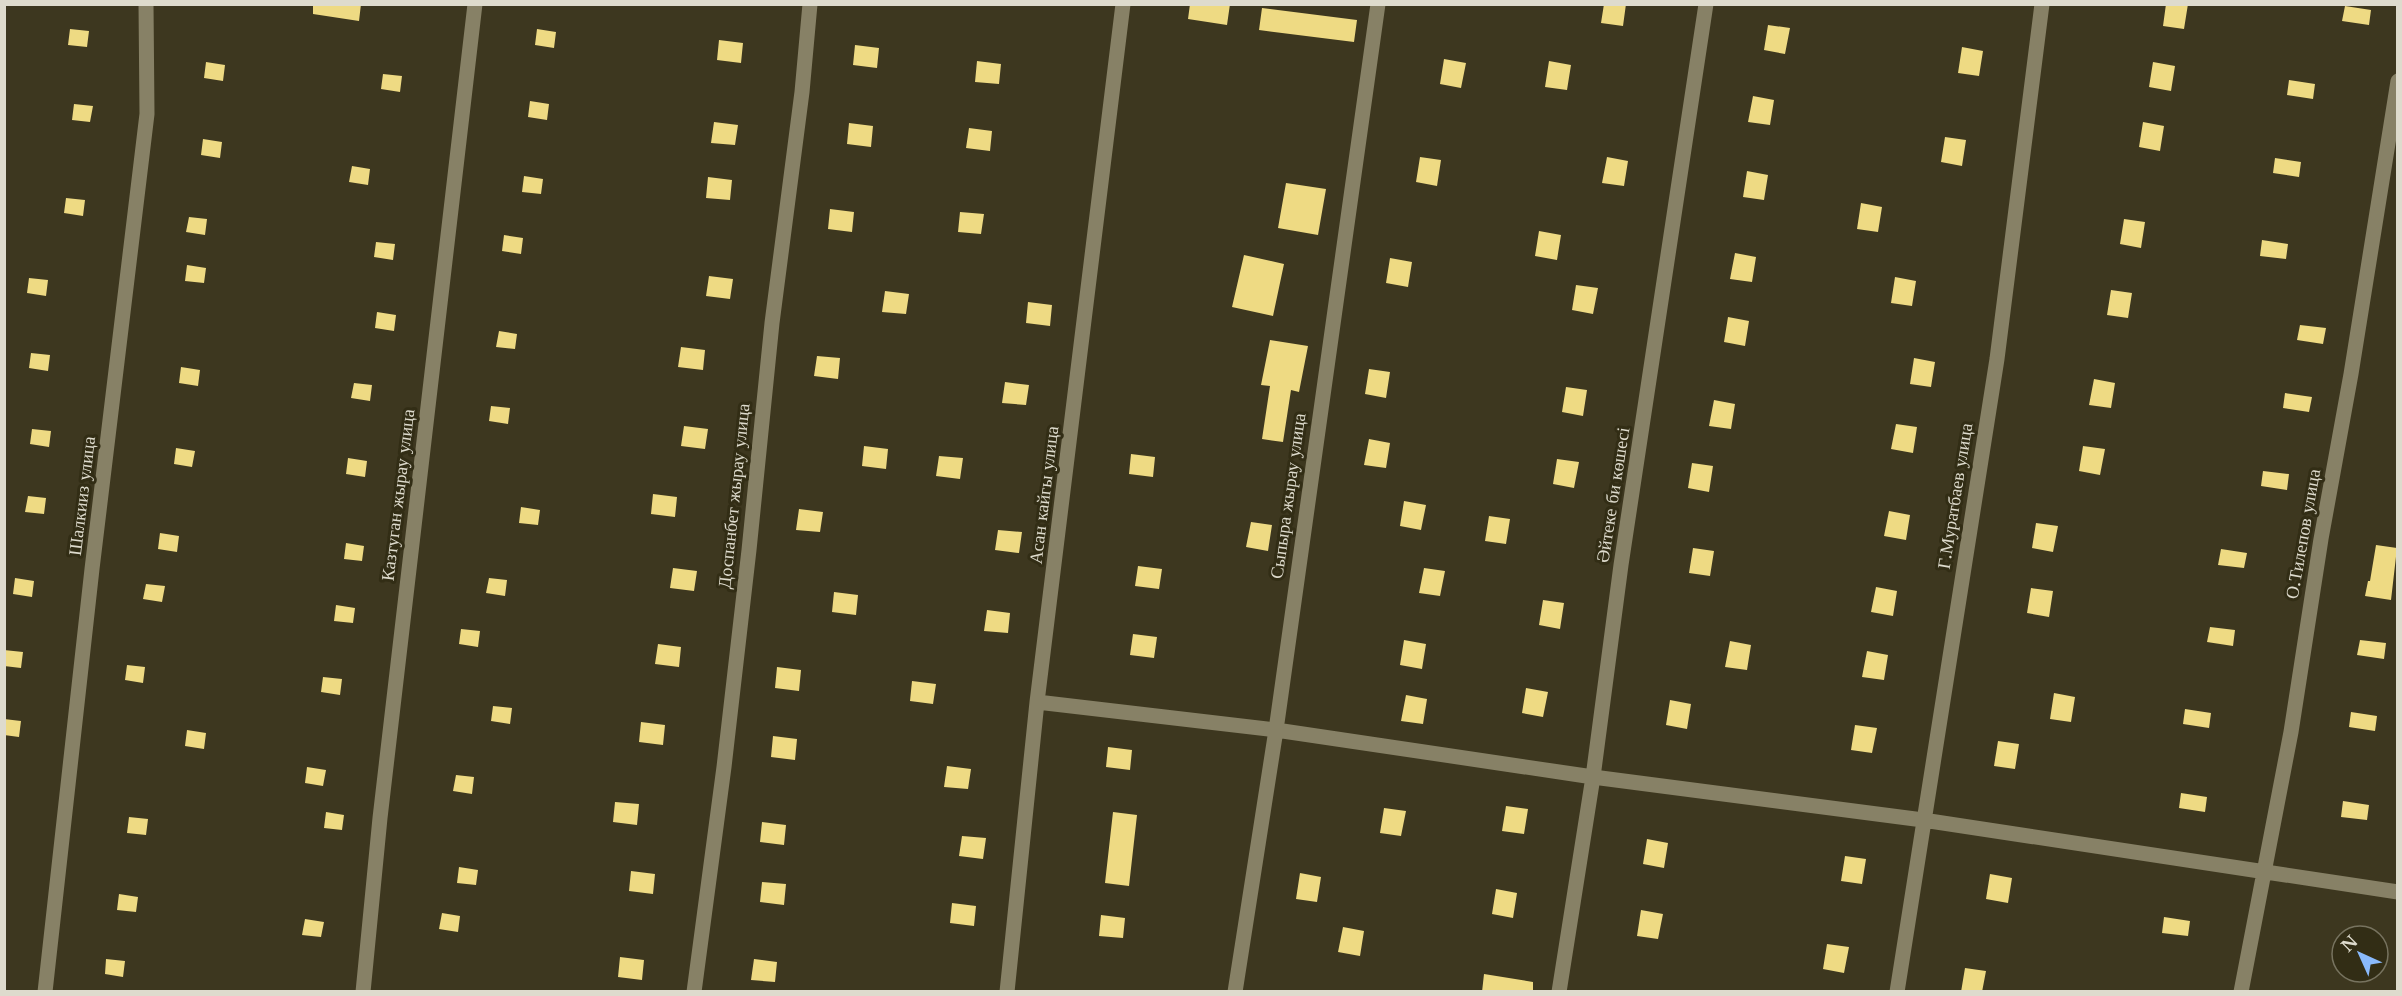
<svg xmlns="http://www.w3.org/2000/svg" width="2402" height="996" font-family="'Libre Baskerville',serif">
<rect width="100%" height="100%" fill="#3d371f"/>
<path fill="#eeda83" d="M313,4h48l-2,17 -46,-7z
M1190,4h40l-3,21 -39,-6z
M1604,4h22l-3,22 -22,-3z
M2166,4h22l-4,25 -21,-3z
M2345,6l26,4 -2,15 -27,-4z
M1262,8l95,12 -3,22 -95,-12z
M1768,25l22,3 -5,26 -21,-4z
M70,29l19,2 -2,16 -19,-2z
M537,29l19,3 -2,16 -19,-3z
M719,40l24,3 -2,20 -24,-3z
M855,45l24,3 -2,20 -24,-3z
M1962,47l21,4 -4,25 -21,-3z
M1444,59l22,4 -5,25 -21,-4z
M977,61l24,3 -2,20 -24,-2z
M1549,61l22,4 -4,25 -22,-3z
M206,62l19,3 -2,16 -19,-3z
M2153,62l22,4 -4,25 -22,-4z
M383,74l19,2 -2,16 -19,-3z
M2289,80l26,4 -2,15 -26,-4z
M1753,96l21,4 -4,25 -22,-3z
M530,101l19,3 -2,16 -19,-3z
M74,104l19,2 -3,16 -18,-2z
M714,122l24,3 -3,20 -24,-2z
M2143,122l21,4 -4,25 -21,-4z
M849,123l24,3 -2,21 -24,-3z
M969,128l23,3 -2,20 -24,-3z
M1945,137l21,3 -4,26 -21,-4z
M203,139l19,3 -2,16 -19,-3z
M1420,157l21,3 -4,26 -21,-4z
M1607,157l21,4 -4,25 -22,-3z
M2275,158l26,4 -2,15 -26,-4z
M352,166l18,3 -2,16 -19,-3z
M1747,171l21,4 -4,25 -21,-3z
M524,176l19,3 -2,15 -19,-2z
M708,177l24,3 -2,20 -24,-2z
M1286,183l40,6 -8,46 -40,-7z
M66,198l19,2 -2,16 -19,-3z
M1861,203l21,4 -4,25 -21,-3z
M830,209l24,3 -2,20 -24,-3z
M960,212l24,2 -3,20 -23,-2z
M189,217l18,2 -2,16 -19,-3z
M2124,219l21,3 -4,26 -21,-4z
M1539,231l22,4 -4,25 -22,-4z
M504,235l19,3 -2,16 -19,-3z
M2262,240l26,4 -2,15 -26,-3z
M376,242l19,2 -2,16 -19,-3z
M1735,253l21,4 -4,25 -22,-3z
M1244,255l40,9 -11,52 -41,-9z
M1390,258l22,4 -4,25 -22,-4z
M187,265l19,3 -2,15 -19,-2z
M709,276l24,3 -3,20 -24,-3z
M1895,277l21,4 -4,25 -21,-3z
M29,278l19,2 -2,16 -19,-3z
M1576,285l22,3 -5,26 -21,-4z
M2111,290l21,3 -4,25 -21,-3z
M885,291l24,3 -3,20 -24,-2z
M1028,302l24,3 -2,21 -24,-3z
M377,312l19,3 -2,16 -19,-3z
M1728,317l21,4 -4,25 -21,-4z
M2300,325l26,3 -3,16 -26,-4z
M499,331l18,3 -2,15 -19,-2z
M1270,340l38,6 -9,46 -8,-2 -8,52 -21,-3 8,-53 -9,-1z
M681,347l24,3 -2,20 -25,-3z
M31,353l19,2 -2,16 -19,-3z
M817,356l23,2 -2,21 -24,-3z
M1914,358l21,4 -4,25 -21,-3z
M181,367l19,3 -2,16 -19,-3z
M1369,369l21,3 -4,26 -21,-4z
M2094,379l21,4 -4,25 -22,-3z
M1005,382l24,3 -3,20 -24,-2z
M354,383l18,2 -2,16 -19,-3z
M1566,387l21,3 -4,26 -21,-4z
M2285,393l27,4 -3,15 -26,-4z
M1714,400l21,4 -4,25 -22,-3z
M491,406l19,2 -2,16 -19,-3z
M1896,424l21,3 -4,26 -22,-4z
M684,426l24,3 -3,20 -24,-3z
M32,429l19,2 -2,16 -19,-3z
M1369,439l21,4 -4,25 -22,-3z
M864,446l24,3 -2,20 -24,-3z
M2083,446l22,3 -5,26 -21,-4z
M176,448l19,3 -3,16 -18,-3z
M1131,454l24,3 -2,20 -24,-3z
M939,456l24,2 -3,21 -24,-3z
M348,458l19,3 -2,16 -19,-3z
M1557,459l22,3 -5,26 -21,-4z
M1692,463l21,3 -4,26 -21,-4z
M2263,471l26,3 -2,16 -26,-4z
M653,494l24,3 -2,20 -24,-3z
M28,496l18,2 -2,16 -19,-2z
M1404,501l22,4 -5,25 -21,-4z
M521,507l19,3 -2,15 -19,-2z
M799,509l24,3 -3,20 -24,-2z
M1889,511l21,4 -4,25 -22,-4z
M1489,516l21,3 -4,25 -21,-3z
M1251,522l21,3 -4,26 -22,-4z
M2036,523l22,3 -5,26 -21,-4z
M998,530l24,2 -3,21 -24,-3z
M160,533l19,3 -2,16 -19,-3z
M346,543l18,3 -2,15 -18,-2z
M2376,545l21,3 -6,52 -26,-4 3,-15h2z
M1693,548l21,3 -4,25 -21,-3z
M2221,549l26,4 -3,15 -26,-3z
M1138,566l24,3 -3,20 -24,-3z
M673,568l24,3 -3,20 -24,-3z
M1424,568l21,3 -5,25 -21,-3z
M15,578l19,3 -2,16 -19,-3z
M489,578l18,2 -2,16 -19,-3z
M146,584l19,2 -3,16 -19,-3z
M1876,587l21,4 -4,25 -22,-4z
M2031,588l22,3 -4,26 -22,-4z
M834,592l24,3 -2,20 -24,-3z
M1543,600l21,3 -4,26 -21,-4z
M336,605l19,3 -2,15 -19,-2z
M987,610l23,3 -2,20 -24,-2z
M2210,627l25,3 -2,16 -26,-4z
M461,629l19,2 -2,16 -19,-3z
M1133,634l24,3 -3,21 -24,-3z
M1404,640l22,4 -4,25 -22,-4z
M2360,640l26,3 -2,16 -27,-4z
M1730,641l21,4 -4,25 -22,-3z
M658,644l23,3 -2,20 -24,-3z
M4,650l19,2 -2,16 -17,-2z
M1867,651l21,4 -4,25 -22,-3z
M127,665l18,2 -2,16 -18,-3z
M777,667l24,3 -2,21 -24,-3z
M323,677l19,2 -2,16 -19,-3z
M912,681l24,3 -3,20 -23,-3z
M1526,688l22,4 -5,25 -21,-4z
M2054,693l21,4 -4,25 -21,-3z
M1406,695l21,4 -4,25 -22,-3z
M1670,700l21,4 -4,25 -21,-4z
M493,706l19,2 -2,16 -19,-3z
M2185,709l26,4 -2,15 -26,-4z
M2351,712l26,4 -2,15 -26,-4z
M4,719l17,2 -2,16 -15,-2z
M641,722l24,3 -2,20 -24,-3z
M1855,725l22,3 -5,25 -21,-3z
M187,730l19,3 -2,16 -19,-3z
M773,736l24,3 -2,21 -24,-3z
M1998,741l21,3 -4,25 -21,-3z
M1108,747l24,3 -2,20 -24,-3z
M947,766l24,3 -3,20 -24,-2z
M307,767l19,3 -3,16 -18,-3z
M456,775l18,2 -2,17 -19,-3z
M2181,793l26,4 -2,15 -26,-4z
M2343,801l26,4 -2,15 -26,-3z
M615,802l24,2 -2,21 -24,-3z
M1506,806l22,3 -4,25 -22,-3z
M1384,808l22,3 -5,25 -21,-3z
M326,812l18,3 -2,15 -18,-2z
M1113,812l24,3 -8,71 -24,-3z
M129,817l19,2 -2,16 -19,-2z
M762,822l24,3 -2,20 -24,-3z
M962,836l24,2 -3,21 -24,-3z
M1647,839l21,4 -4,25 -21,-4z
M1845,856l21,3 -4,25 -21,-3z
M459,867l19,3 -2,15 -19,-2z
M631,871l24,3 -2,20 -24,-3z
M1300,873l21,4 -4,25 -21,-3z
M1990,874l22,4 -4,25 -22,-4z
M762,882l24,2 -2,21 -24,-3z
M1496,889l21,4 -4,25 -21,-4z
M119,894l19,3 -2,15 -19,-2z
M952,903l24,3 -2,20 -24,-3z
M1641,910l22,4 -5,25 -21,-3z
M442,913l18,3 -2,16 -19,-3z
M1101,915l24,3 -2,20 -24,-2z
M2164,917l26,4 -2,15 -26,-3z
M305,919l19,3 -3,15 -19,-2z
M1343,927l21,4 -4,25 -22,-4z
M1827,944l22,3 -5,26 -21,-4z
M620,957l24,3 -2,20 -24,-3z
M106,959l19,2 -2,16 -18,-3z
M754,959l23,3 -2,20 -24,-2z
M1965,968l21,3 -4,21h-21z
M1484,974l49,8v10h-51z"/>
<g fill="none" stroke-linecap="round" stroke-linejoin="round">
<path stroke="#878166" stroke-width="15" d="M1037,702l239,28 317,47 330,43 475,72
M45,992l47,-423 55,-455 -1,-110
M363,992l17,-174 95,-814
M694,992l30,-225 25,-217 23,-227 30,-231 8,-88
M1007,992l30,-290 86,-698
M1235,992l41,-262 102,-726
M1559,992l34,-215 28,-212 85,-561
M1897,992l100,-633 45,-355
M2241,992l50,-260 30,-193 30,-165 47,-293"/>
</g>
<g text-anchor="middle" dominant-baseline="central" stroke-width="6" stroke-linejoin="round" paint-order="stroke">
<g font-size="18" fill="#dedbcd" stroke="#322d15">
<text transform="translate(398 495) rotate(-83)">Казтуган жырау улица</text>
<text transform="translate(1044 495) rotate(-83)">Асан кайгы улица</text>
<text transform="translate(1613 495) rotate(-81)">Әйтеке би көшесі</text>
<text transform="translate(82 496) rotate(-83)">Шалкииз улица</text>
<text transform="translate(734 496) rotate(-84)">Доспанбет жырау улица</text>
<text transform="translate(1288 496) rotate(-82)">Сыпыра жырау улица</text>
<text transform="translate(1955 496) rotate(-81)">Г.Муратбаев улица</text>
<text transform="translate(2303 534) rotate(-80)">О.Тилепов улица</text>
</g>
</g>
<rect width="2402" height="996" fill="none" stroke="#dedbcd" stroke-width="12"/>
<g transform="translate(2360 954) rotate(315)"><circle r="28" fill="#322d15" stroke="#77735f" stroke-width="1.5"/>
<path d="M0-4.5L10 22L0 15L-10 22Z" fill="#8abafc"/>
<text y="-9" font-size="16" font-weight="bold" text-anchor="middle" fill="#dedbcd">N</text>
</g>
</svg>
